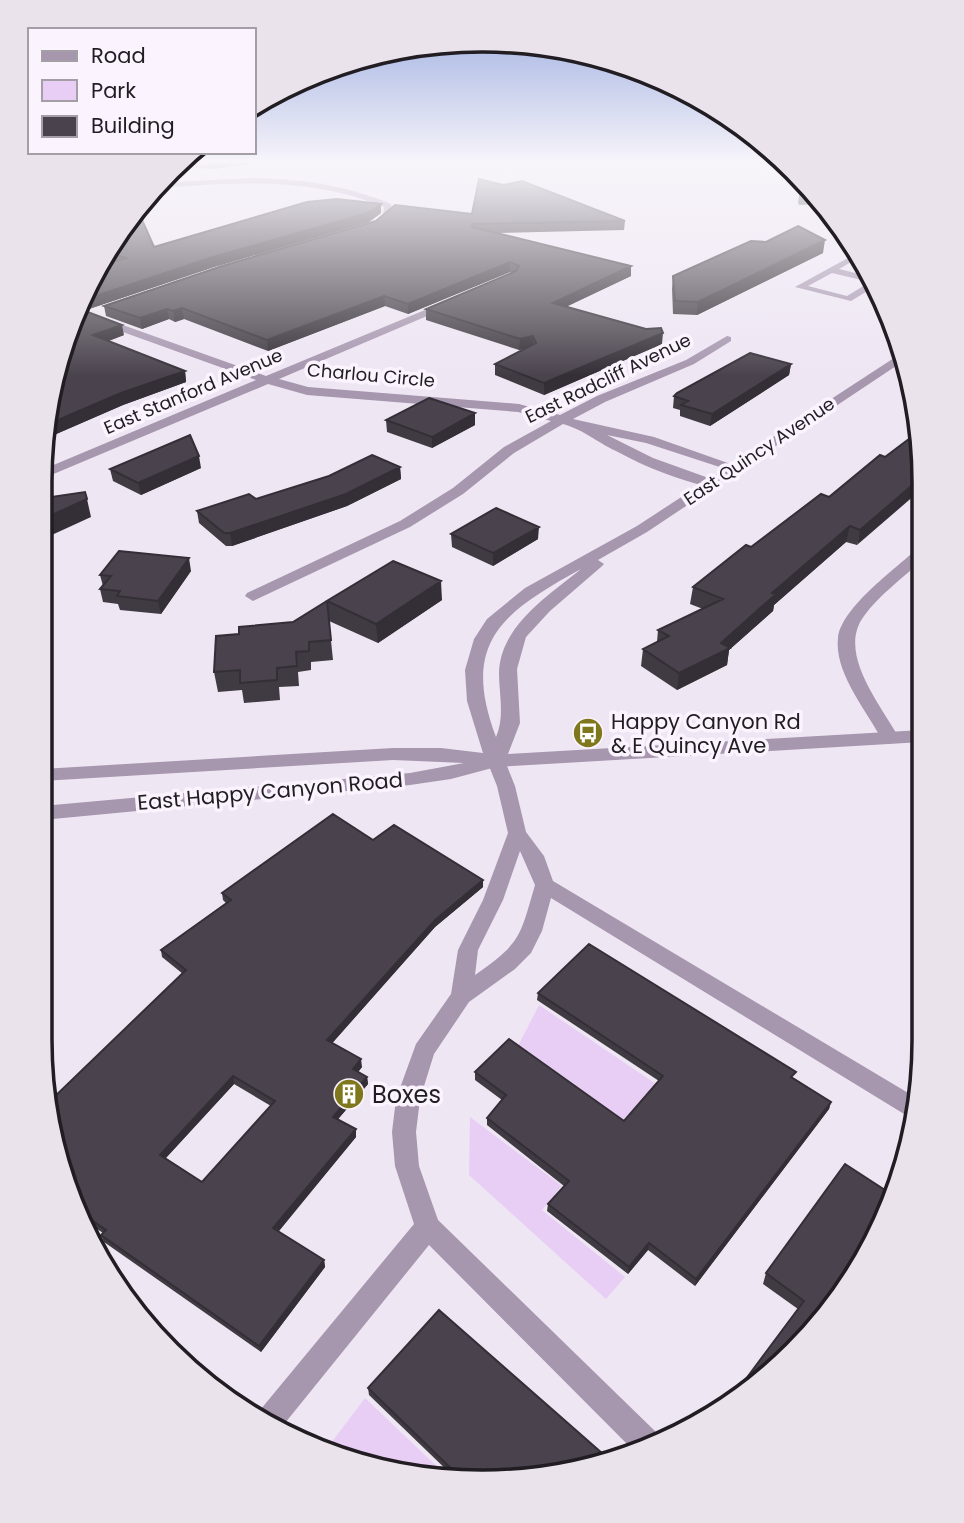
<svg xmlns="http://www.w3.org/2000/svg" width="964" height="1523" font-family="Poppins,sans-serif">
<rect width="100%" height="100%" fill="#eee6f3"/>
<path fill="#e8cef5" d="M539,1005l117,79 -33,37 -106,-73z
M470,1117l92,69 -20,24 83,67 -19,22 -137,-124z
M365,1398l83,79 -108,-18 -15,-8z"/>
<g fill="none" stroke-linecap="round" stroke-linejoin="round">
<path fill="#a696ae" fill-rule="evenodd" d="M857,253l3,4 -21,12 33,8 5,8 -26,16 -56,-14zM832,273l38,9 -23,14 -39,-10z
M496,755l9,6 10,25 11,46 18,24 9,25 367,219 -6,19 -5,-2 -358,-219 -9,33 -11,22 -16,16 -46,33 -35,52 -14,45 -4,33 3,34 19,54 220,214 2,5 -26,12 -205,-206 -148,183 -25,-13 158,-191 -19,-58 -3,-34 4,-33 20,-55 35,-50 7,-44 25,-50 25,-67 -11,-47 -10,-25zM520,851l15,34c-15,52 -14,58 -60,90l3,-25 25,-50z"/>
<path fill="#a696ae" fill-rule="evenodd" d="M252,178c49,1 93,7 139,26l2,13 -19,11h-6v-4l15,-8 1,-9c-70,-29 -140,-25 -213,-20l-5,7 -24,10 27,-24 2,2z
M449,300l5,3 -1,2 -174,74 29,8 211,17 41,11 37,-19 89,-36 41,-24 4,1v4l-37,23 -89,38 -32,17 81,18 88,31 -7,4 -89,-29 -39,-8 46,23 64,23v6l-5,1c-33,-8 -67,-21 -96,-37 -21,-10 -30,-20 -53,-27l-49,29 -51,41 -53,33 -157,74 -8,-5 2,-3 153,-72 53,-33 51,-41 47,-26 -33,-9 -211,-17 -39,-11 -224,94v-9l212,-89 -172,-62 -9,-7 3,-6 14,9 174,62z
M922,547v13c-19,18 -43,35 -58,56 -28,37 18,90 35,122l-9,6 -9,-6c-15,-28 -47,-66 -43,-100 3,-30 57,-69 79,-89z"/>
<path fill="#a696ae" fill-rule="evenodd" d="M897,356l2,8 -252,168 -49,28 6,4 -3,3 -51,44 -24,26 -9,32 3,54 -12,31 414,-24v12l-426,25 -45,12 -41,6 -368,35v-14l368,-33 54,-10 -71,-3 -351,21v-12l351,-21h48l42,5 -16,-52 -2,-31 9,-31 13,-20 38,-31 112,-62zM581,569c-32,26 -81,57 -82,104 0,22 6,43 -3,64 -36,-95 7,-125 85,-168z"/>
</g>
<path fill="#403a42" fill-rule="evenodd" d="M189,163h69l-45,6 -29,-2z
M807,187l16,17 -24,1 -1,-3 2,-12z
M381,213l-12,9 -155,45 -125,42 -10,-5 23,-39 9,-3 -7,-2 21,-36 29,23z
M472,214l153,7 -1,9 -127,3 134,43 -65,31 96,37 -118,51 -49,-20v-11l33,-16 -9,2 -93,-30v-11l87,-36 -3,-1 -102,42 -23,-8 -117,45 -84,-32 -9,3 -6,-3 -27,10 -36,-13 -2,-10z
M766,242l57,11 -126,62 -24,-1 -1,-25 1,-13z
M73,314l51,21 -15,6 76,30 1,11 -63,23 -76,33 -3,-1v-12z
M791,364l-2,11 -79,51 -30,-10v-6l-7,-2 1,-12z
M475,413v12l-43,23 -45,-16 -1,-12z
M880,455l-23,90 -11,-3 -72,63 -1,6 -44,39 -2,15 -50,25 -36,-24 2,-17 14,-7 1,-12 45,-21 -13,-5 3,-17 58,-40 78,-50z
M400,467l1,12 -54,27 -115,40h-6l-27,-23 -2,-12 59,-12z
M201,468l-60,27 -28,-14 -3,-12z
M451,534l87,5 -45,27 -41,-19z
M393,561l49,39 -64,43 -49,-22 4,39 -22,2v8l-13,2 1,14 -20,1 1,13 -36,3 -2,-13 -24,2 -4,-20 25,-38 54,-12z
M191,571l-30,43 -41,-4 -2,-6 -15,-2 -3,-13 3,-3 -3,-11z
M373,840l110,47 -48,40 -103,116 30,24 -4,5 9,5 1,7 -30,35 18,10v8l-78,94 46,29 1,7 -64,85 -157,-110 -3,-7 2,-2 -22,-15 -17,-35 119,-209 -21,-17 -1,-7 65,-47 -3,-3 -1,-7zM234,1084l37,22 -69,76 -36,-24z
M538,993l256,85 37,24 -2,7 -134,177 -47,-36 -20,24 -81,-63 1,-7 16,-18 -77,-61v-7l15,-18 -27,-20v-8l149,49 35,-40 -122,-81z
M766,1273l66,37 -93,88 -2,-1 3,-10 58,-78 -35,-25z
M368,1388l114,95 -27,-5 -86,-83z"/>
<path fill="#342f36" d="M213,163h45l-45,6z
M381,204v9l-12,9 -155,45 -125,42 -2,-10 126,-42z
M825,240l-2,13 -126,62 1,-13z
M510,262v10l-102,42v-10z
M631,266v10l-79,37 1,-10z
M384,296l1,10 -117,45 -1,-11z
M182,308l2,11 -9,3 -2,-11z
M167,309l2,10 -27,10 -2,-11z
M122,325l2,10 -28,10 -3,-10z
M663,333l-1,11 -118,51v-12z
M533,336v10l-14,4 1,-11z
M791,364l-2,11 -79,51 2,-12z
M185,371l1,11 -63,23 -76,33 -3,-12 77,-33z
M475,413v12l-43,23v-11z
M199,456l2,12 -60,27 -3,-12z
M400,467l1,12 -54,27 -115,40 -2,-13z
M923,476v12l-66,57 3,-15z
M87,499l4,18 -48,22v-20z
M850,526l-4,16 -72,63 -1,6 -44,39 -2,15 -50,25 2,-17 42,-30 51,-50z
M539,527l-1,12 -45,27v-13z
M189,558l2,13 -30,43 -3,-13z
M441,581l1,19 -64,43 -2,-19z
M483,880v7l-48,40 -107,121 -1,-8 108,-120z
M361,1059l1,8 -8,10 -1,-8z
M233,1076l1,8 -72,78 -2,-7z
M367,1077l1,7 -34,40 -1,-7z
M831,1102l-2,7 -134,177 1,-7z
M356,1129v8l-81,99 -2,-8z
M649,1243l-1,7 -20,24 1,-7z
M324,1260l1,7 -64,85 -2,-6z"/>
<path fill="#4a434d" stroke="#342f36" stroke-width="2" fill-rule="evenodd" d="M479,179l24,6 19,-4 103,40 -152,3 -1,3 159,39 -78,37 93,26 15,-1 2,5 -119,50 -49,-19 41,-21 -3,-7 -13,3 -94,-30 90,-38 3,-5 -9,-4 -102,42 -24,-8 -117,44 -85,-32 -9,3 -6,-2 -27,9 -36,-12 118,-40 154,-45 19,-16 77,9z
M807,187l5,6 -12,1v-4z
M337,199l44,5 -13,9 -155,44 -126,42 -4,-2 19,-32 24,-7 -17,-5 16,-29 9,2 9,-4 11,25 153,-45z
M798,226l27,14 -127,62 -23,-1 -2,-25 78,-35 15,1z
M85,311l37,14 -29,10 92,36 -64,22 -77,33 29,-112z
M750,353l41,11 -79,50 -31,-9 7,-4 -14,-5 3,-3z
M429,398l46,15 -43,24 -46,-17z
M917,433l6,20v23l-63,54 -10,-4 -78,67 4,1 -55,49 9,5 -51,25 -36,-24 26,-13 -11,-6 65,-31 -30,-12 53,-42 5,2 70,-53 8,3 51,-42 5,2z
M190,435l9,21 -61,27 -28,-14z
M372,455l28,12 -54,27 -116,39h-6l-27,-22 52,-17 7,5 73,-23z
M85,492l2,7 -44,20 1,-21z
M496,508l43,19 -46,26 -42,-19z
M119,551l70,7 -31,43 -41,-5 3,-5 -20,-2 11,-13 -11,-1z
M393,561l48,20 -65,43 -49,-23z
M327,601l4,39 -22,2v9l-13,1 1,14 -20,2v12l-37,3v-13l-26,2 2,-36 23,-2v-7l54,-5z
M333,814l40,26 21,-15 89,55 -48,40 -108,120 34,19 -8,10 14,8 -34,40 23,12 -83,99 51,32 -65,86 -158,-111 5,-5 -29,-20 -13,-27 -14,-82 136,-131 -25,-20 70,-50 -9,-7zM233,1076l42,25 -73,81 -42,-27z
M589,944l207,128 -5,5 40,25 -135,177 -47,-36 -20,24 -81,-63 21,-23 -82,-63 19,-23 -31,-23 34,-33 115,82 39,-45 -125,-83z
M845,1164l49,32 -4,14 -58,100 -86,81 -6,-4 64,-86 -38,-28z
M439,1310l172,151 -14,7 -115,15 -19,-3 -95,-92z"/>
<linearGradient id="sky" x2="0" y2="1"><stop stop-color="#96a9de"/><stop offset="0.43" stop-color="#f7f4fa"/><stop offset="1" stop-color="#f7f4fa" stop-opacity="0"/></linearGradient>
<rect width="964" height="376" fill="url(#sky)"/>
<defs>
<g id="bus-disc" transform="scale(1.575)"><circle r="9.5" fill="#7f771c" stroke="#fbf4fe"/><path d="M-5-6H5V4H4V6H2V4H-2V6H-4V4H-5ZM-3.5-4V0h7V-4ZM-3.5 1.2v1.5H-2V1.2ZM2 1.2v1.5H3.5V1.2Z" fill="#fff"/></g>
<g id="building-disc" transform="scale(1.575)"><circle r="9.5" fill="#7f771c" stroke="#fbf4fe"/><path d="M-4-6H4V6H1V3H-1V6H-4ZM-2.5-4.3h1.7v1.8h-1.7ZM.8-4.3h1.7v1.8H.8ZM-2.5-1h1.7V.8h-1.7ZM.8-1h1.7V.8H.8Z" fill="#fff"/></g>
</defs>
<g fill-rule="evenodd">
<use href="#bus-disc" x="588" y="733"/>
<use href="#building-disc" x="349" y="1094"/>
</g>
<g text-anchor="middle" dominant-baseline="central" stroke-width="7" stroke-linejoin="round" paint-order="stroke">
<g font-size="18" fill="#211d22" stroke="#fbf4fe">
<text transform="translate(371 375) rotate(5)">Charlou Circle</text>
<text transform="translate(608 378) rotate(-26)">East Radcliff Avenue</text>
<text transform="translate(193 391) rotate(-23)">East Stanford Avenue</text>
<text transform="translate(759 451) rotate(-34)">East Quincy Avenue</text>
</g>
<g font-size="21" fill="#211d22" stroke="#fbf4fe" text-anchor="start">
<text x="611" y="721">Happy Canyon Rd<tspan x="611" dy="24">&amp; E Quincy Ave</tspan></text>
</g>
<g font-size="21" fill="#211d22" stroke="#fbf4fe">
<text transform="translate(270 791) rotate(-5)">East Happy Canyon Road</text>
</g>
<g font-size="24" fill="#211d22" stroke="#fbf4fe" text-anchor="start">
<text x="372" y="1094">Boxes</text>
</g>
</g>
<path d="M0 0H964V1523H0ZM482 52H482A430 430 0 0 1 912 482V1040A430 430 0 0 1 482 1470H482A430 430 0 0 1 52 1040V482A430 430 0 0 1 482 52Z" fill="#eae3ec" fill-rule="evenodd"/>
<path fill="none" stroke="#211d22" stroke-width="3.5" d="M482 52H482A430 430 0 0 1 912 482V1040A430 430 0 0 1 482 1470H482A430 430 0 0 1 52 1040V482A430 430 0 0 1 482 52Z"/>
<rect x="28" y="28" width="228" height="126" fill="#fbf4fe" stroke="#a49ea6" stroke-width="2"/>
<rect x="42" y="51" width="35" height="10" fill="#a696ae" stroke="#a49ea6" stroke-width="2"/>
<text x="91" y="63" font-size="21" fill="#211d22">Road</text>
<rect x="42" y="80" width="35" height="21" fill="#e8cef5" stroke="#a49ea6" stroke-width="2"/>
<text x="91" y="98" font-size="21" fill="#211d22">Park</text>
<rect x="42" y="116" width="35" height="21" fill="#4a434d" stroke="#a49ea6" stroke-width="2"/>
<text x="91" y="133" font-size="21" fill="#211d22">Building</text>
</svg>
